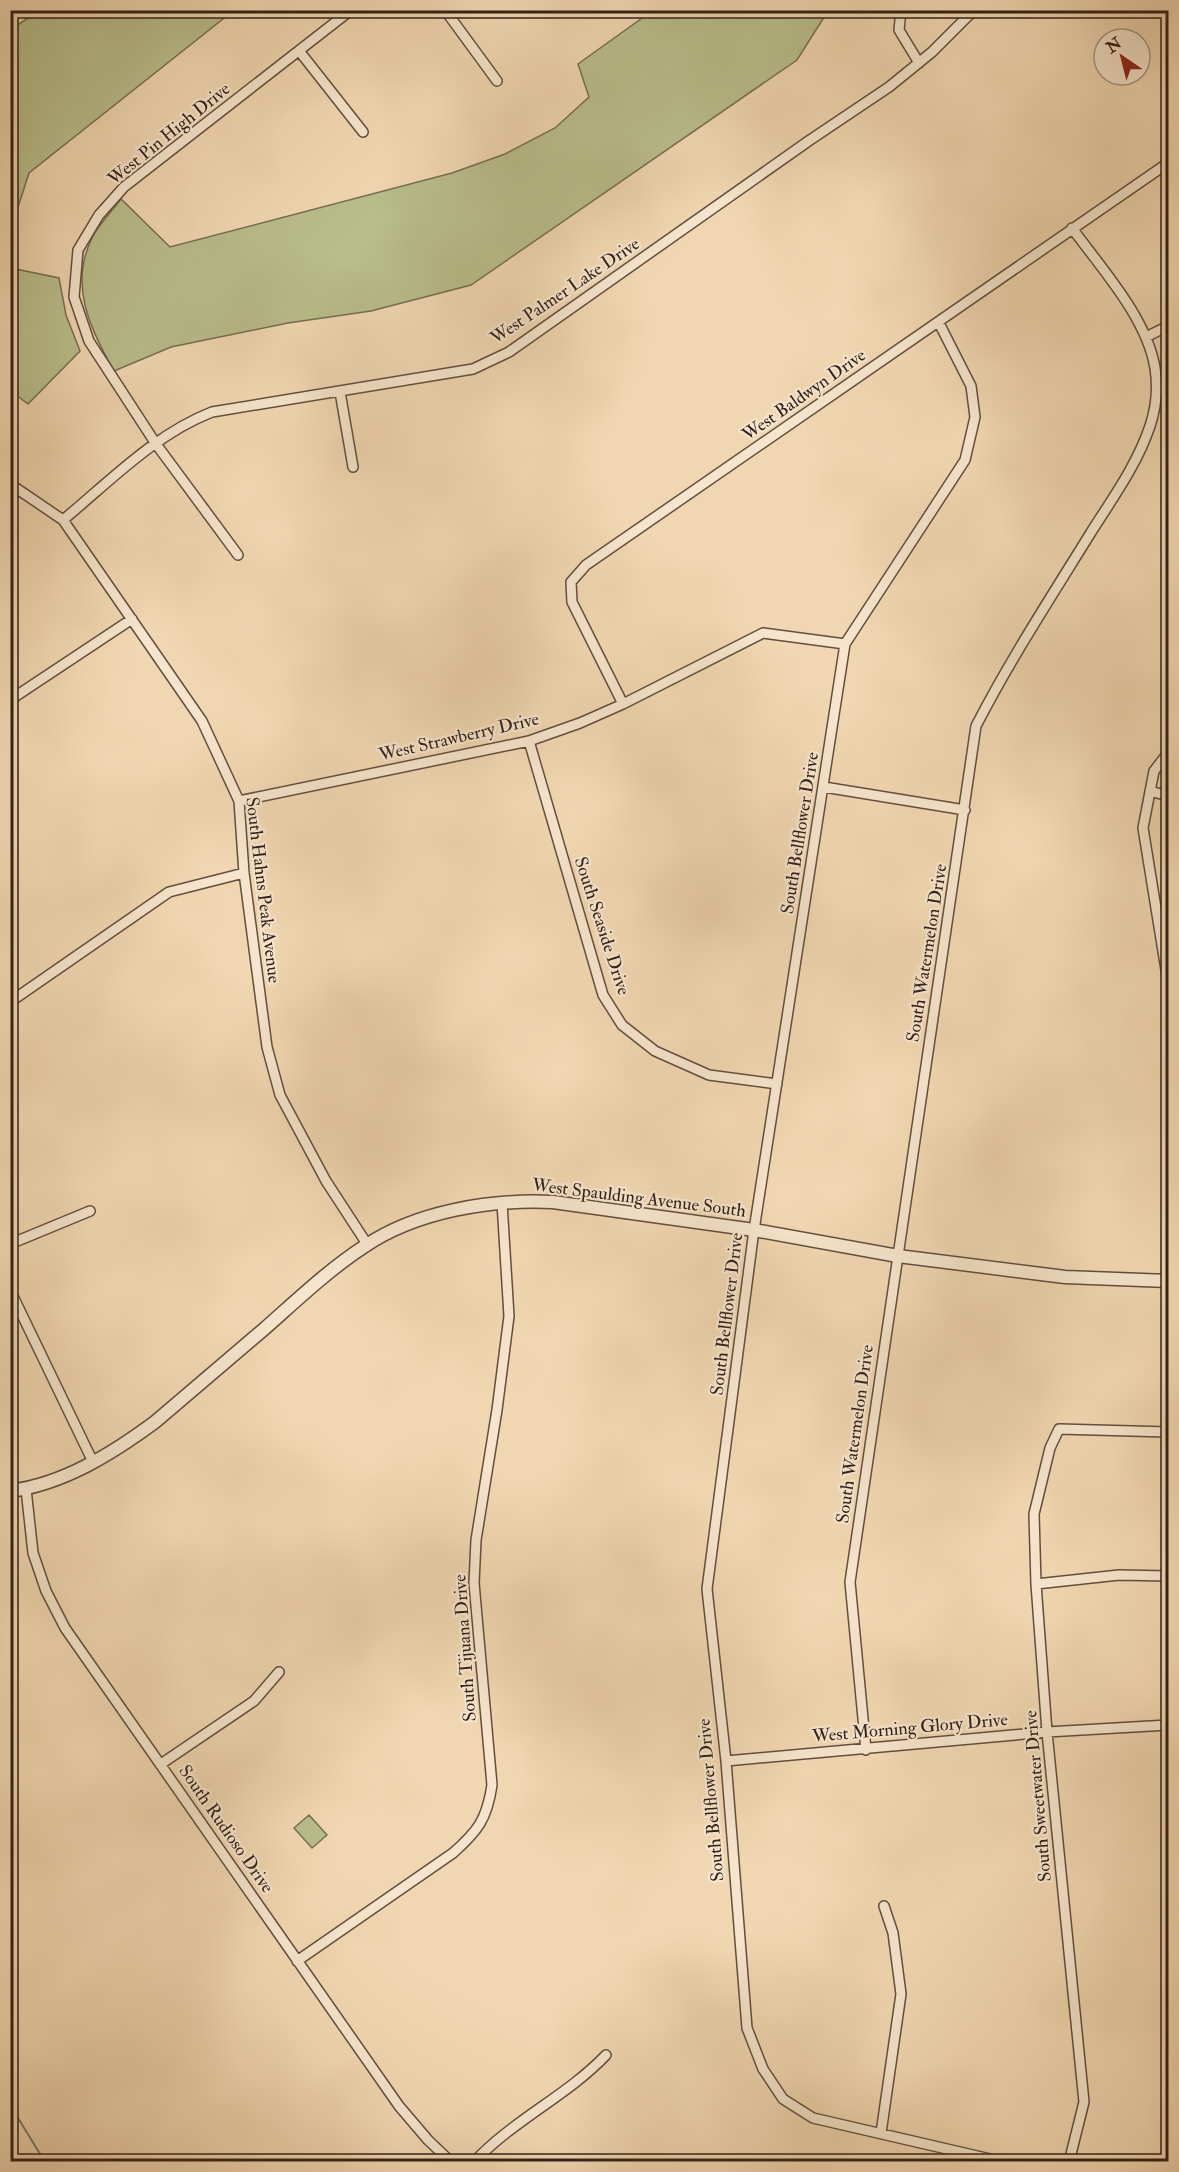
<svg xmlns="http://www.w3.org/2000/svg" width="1179" height="2172" font-family="'IM FELL Double Pica',serif">
<rect width="100%" height="100%" fill="#f1d7b1"/>
<filter id="stains"><feTurbulence type="fractalNoise" baseFrequency=".00333" numOctaves="4"/><feColorMatrix values="0 0 0 0 .2 0 0 0 0 .09 0 0 0 0 .02 0 0 0 .5 -.17"/></filter>
<radialGradient id="worn" r=".72"><stop offset=".6" stop-color="#630" stop-opacity="0"/><stop offset="1" stop-color="#630" stop-opacity=".3"/></radialGradient>
<path fill="#b9be8c" stroke="#766f52" stroke-width="1.5" d="M41,10l192,1 -204,162 -18,56v-200z
M652,11h176l-31,49 -326,225 -100,26 -83,12 -117,24 -57,24c-24,-42 -46,-87 -21,-135 7,-13 19,-25 28,-37l49,48 282,-74 53,-19 50,-26 34,-31 -11,-33z
M11,268l48,10 7,37 14,36 -52,53 -17,-13z
M309,1815l18,20 -15,13 -18,-20z"/>
<g fill="none" stroke-linecap="round" stroke-linejoin="round">
<path stroke="#747b78" stroke-width="2" d="M10,2105l35,57"/>
<g stroke="#624e3f" stroke-width="12">
<path id="minor" d="M445,10l52,71
M901,10l-2,20 20,33
M300,52l63,80
M939,323l32,63 4,31 -10,43 -120,184 -91,586 -47,359 19,172 21,267 16,41 20,30 30,19 190,44
M1146,337l22,-11
M340,392l13,75
M10,484l53,36 139,201 37,80 5,72 23,174 13,48 46,86 41,63
M63,520c46,-38 92,-86 149,-108l261,-43 36,-17 301,-212 79,-53 43,-35 42,-42
M238,555l-82,-111 -67,-103 -15,-44 4,-47 21,-35 25,-28 227,-177
M10,700l122,-81
M623,704l-51,-102 -1,-20 15,-17 582,-402
M529,741l74,254 19,30 33,26 54,24 68,9
M1168,753l-14,18 -11,57 25,154
M824,787l141,23
M1150,791l18,5
M239,801l290,-60 51,-18 43,-19 140,-71 82,11
M10,1002l159,-110 75,-19
M10,1244l80,-33
M10,1290l83,172
M26,1489l7,64 13,38 19,37 334,478 29,34 23,22
M1036,1584l83,-9 49,1
M866,1750l-16,-168 126,-856c34,-66 75,-129 114,-192 22,-35 47,-69 60,-108 6,-18 8,-39 5,-58 -8,-50 -54,-100 -83,-140
M726,1761l321,-29 121,-7
M161,1764l93,-63 25,-29
M297,1961l156,-108c25,-22 34,-34 39,-68l-18,-202 2,-43 21,-130 12,-94 -7,-113
M881,2133l20,-139 -8,-61 -9,-27
M474,2162c39,-42 93,-66 132,-107
M1069,2162l15,-60 -37,-370 -11,-148 -2,-70 16,-66 9,-19 109,3"/>
</g>
<g stroke="#624e3f" stroke-width="15">
<path id="tertiary" d="M10,1491c54,-7 103,-38 145,-69 36,-31 72,-61 108,-92 33,-29 65,-60 102,-84 52,-35 126,-47 188,-44l201,28 144,26 167,21 103,4"/>
</g>
<use href="#minor" stroke="#f6e5cc" stroke-width="9"/>
<use href="#tertiary" stroke="#f6e5cc" stroke-width="12"/>
</g>
<g text-anchor="middle" dominant-baseline="central" stroke-width="4.5" stroke-linejoin="round" paint-order="stroke">
<g font-size="18" fill="#332019" stroke="#f6e5cc">
<text transform="translate(169 134) rotate(-39)">West Pin High Drive</text>
<text transform="translate(565 291) rotate(-34)">West Palmer Lake Drive</text>
<text transform="translate(804 395) rotate(-35)">West Baldwyn Drive</text>
<text transform="translate(459 737) rotate(-13)">West Strawberry Drive</text>
<text transform="translate(800 833) rotate(-81)">South Bellflower Drive</text>
<text transform="translate(263 890) rotate(83)">South Hahns Peak Avenue</text>
<text transform="translate(602 926) rotate(72)">South Seaside Drive</text>
<text transform="translate(927 953) rotate(-81)">South Watermelon Drive</text>
<text transform="translate(639 1198) rotate(7)">West Spaulding Avenue South</text>
<text transform="translate(727 1314) rotate(-83)">South Bellflower Drive</text>
<text transform="translate(855 1434) rotate(-82)">South Watermelon Drive</text>
<text transform="translate(465 1648) rotate(-94)">South Tijuana Drive</text>
<text transform="translate(910 1728) rotate(-5)">West Morning Glory Drive</text>
<text transform="translate(1038 1796) rotate(-95)">South Sweetwater Drive</text>
<text transform="translate(711 1800) rotate(-95)">South Bellflower Drive</text>
<text transform="translate(226 1829) rotate(55)">South Rudioso Drive</text>
</g>
</g>
<rect width="1179" height="2172" fill="none" stroke="#f1d7b1" stroke-width="36"/>
<rect x="12" y="12" width="1155" height="2148" fill="none" stroke="#332019" stroke-width="3"/>
<rect x="18" y="18" width="1143" height="2136" fill="none" stroke="#332019" stroke-width="1.5"/>
<g transform="translate(1122 57) rotate(325)"><circle r="28" fill="#f6e5cc" stroke="#a89684" stroke-width="1.5"/>
<path d="M0-4.5L10 22L0 15L-10 22Z" fill="#8f2418"/>
<text y="-9" font-size="16" font-weight="bold" text-anchor="middle" fill="#332019">N</text>
</g>
<rect width="100%" height="100%" filter="url(#stains)"/>
<rect width="100%" height="100%" fill="url(#worn)"/>
</svg>
